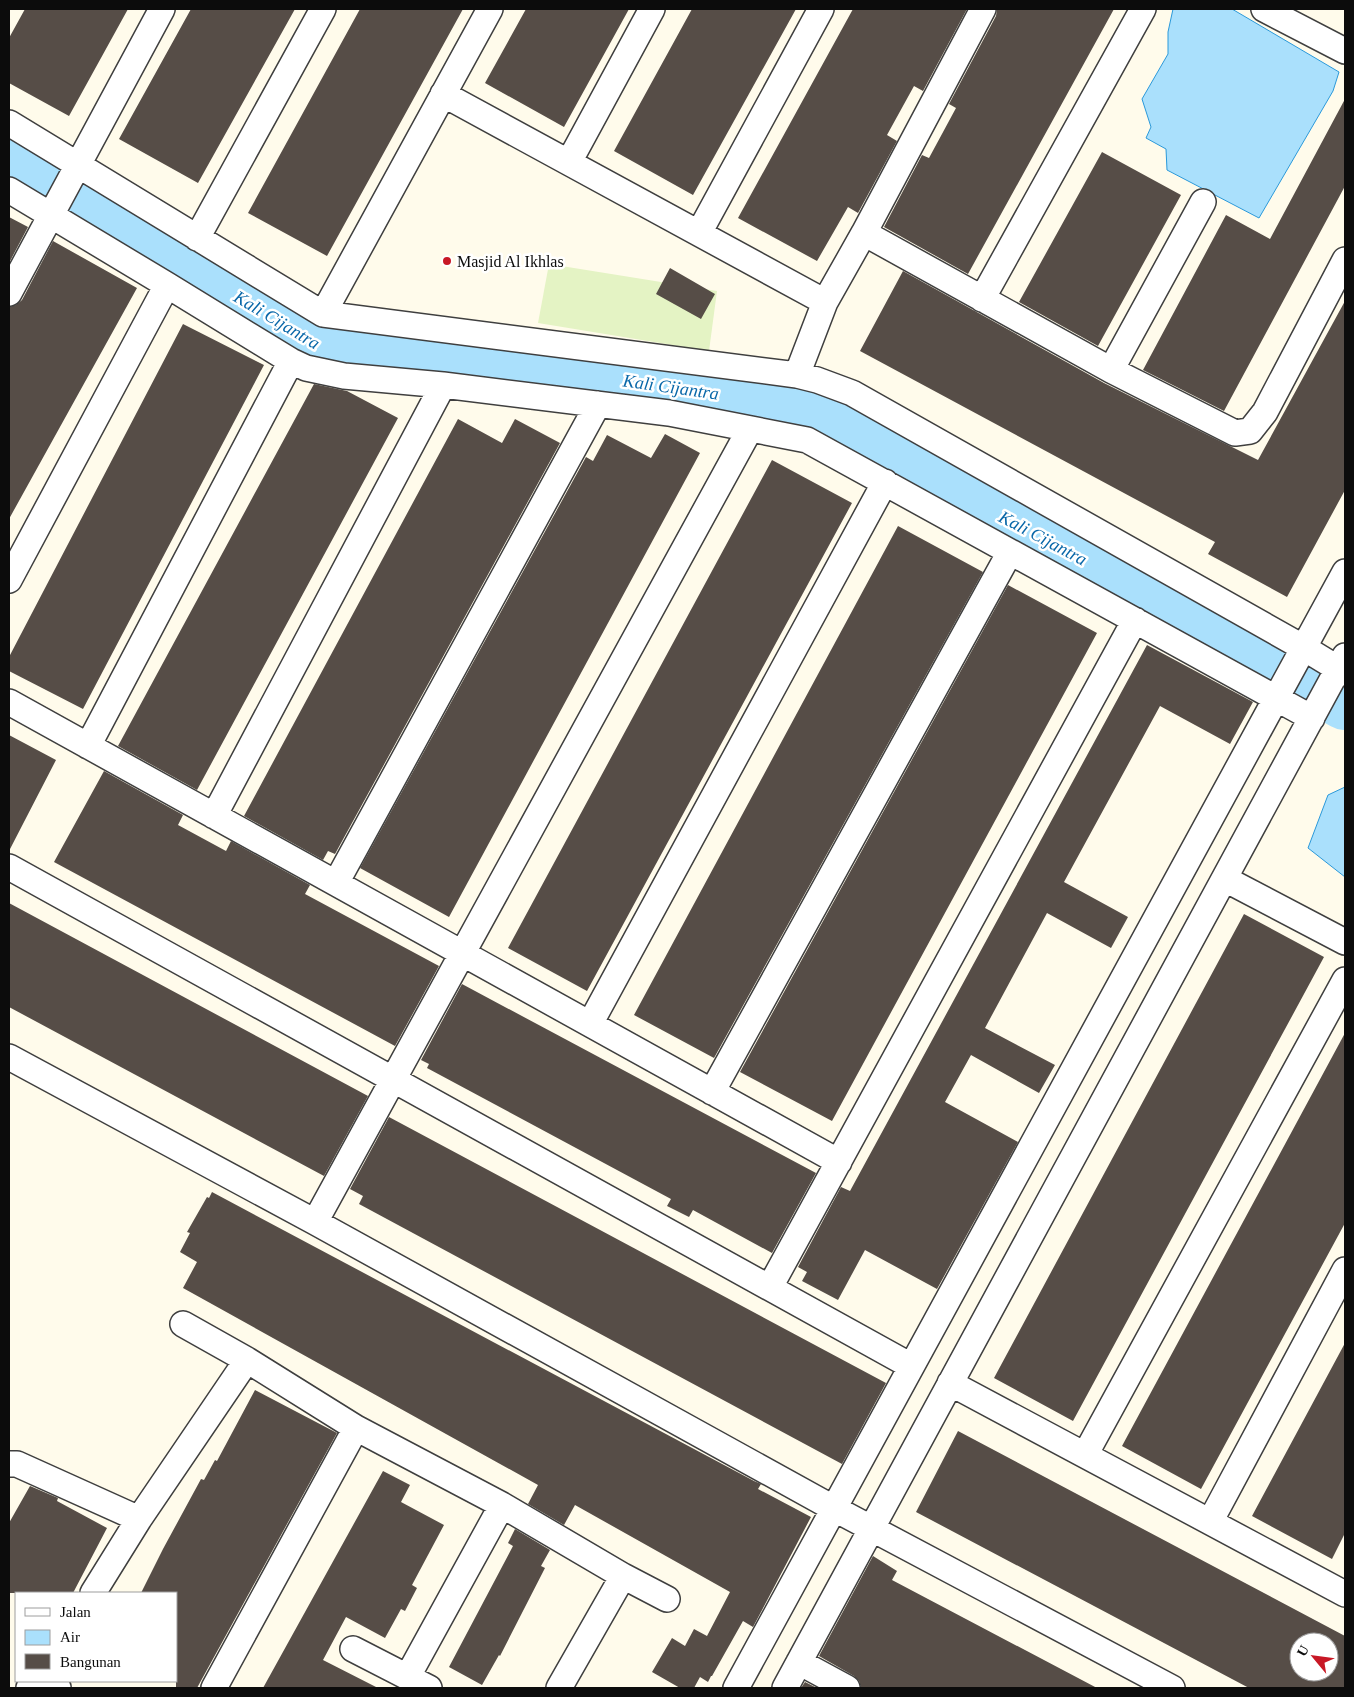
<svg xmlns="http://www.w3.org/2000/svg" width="1354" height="1697" font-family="'Times New Roman',serif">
<rect width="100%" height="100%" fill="#fffbeb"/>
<path fill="#e4f3c4" d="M549,264l168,27 -8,60 -171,-28z"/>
<path fill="#aae0fc" stroke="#2b99da" d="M1173,9h59l107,63 -6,19 -74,127 -92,-48 -1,-21 -20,-11 5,-11 -9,-28 26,-45v-22z
M1345,787v90l-37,-29 20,-53z"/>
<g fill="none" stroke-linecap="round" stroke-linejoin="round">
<path stroke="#aae0fc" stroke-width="58" d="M9,158l51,29 265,163 73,9 309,29 129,39 159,83 149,84 95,48 106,59"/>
</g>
<path fill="#564d47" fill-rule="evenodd" d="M25,9h103l-59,107 -60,-33v-45z
M191,9h104l-97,174 -79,-44z
M360,9h103l-136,247 -79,-43z
M526,9h103l-65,118 -79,-44z
M692,9h104l-103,186 -79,-44z
M853,9h114l-44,82 -9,-5 -27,49 10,6 -39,72 -10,-6 -31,54 -79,-43z
M997,9h117l-146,265 -84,-47 38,-72 7,3 27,-50 -7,-4 47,-88z
M1345,99v87l-121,225 -81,-41 83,-155 44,24z
M1102,152l79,43 -83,151 -79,-44z
M9,217l19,10 -19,36z
M53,241l84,47 -128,231v-212l7,-2 6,-5z
M670,268l45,26 -14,25 -45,-25z
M903,271l201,112 154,77 87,-159v189l-58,107 -79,-43 7,-12 -355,-191z
M183,324l81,41 -181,344 -74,-38v-14z
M314,384l33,7 51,27 -201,372 -79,-44z
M458,419l44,24 13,-24 45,24 -225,411 -7,-3 -5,9 -79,-44z
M665,434l35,19 -251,464 -89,-49 226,-411 7,4 14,-26 44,23z
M772,460l80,43 -265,488 -79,-43z
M898,526l85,46 -269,486 -80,-43z
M1008,585l89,48 -265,488 -92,-49z
M1147,645l106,57 -23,42 -70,-38 -96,176 64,35 -17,31 -64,-35 -62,115 70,37 -16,28 -68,-38 -26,47 73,40 -81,147 -72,-39 -27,50 -36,-19 5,-9 -9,-5 43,-80 9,4z
M9,735l47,25 -47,91z
M104,771l79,44 -5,10 48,26 5,-10 79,44 -5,9 134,72 -44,80 -341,-184z
M9,903l359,193 -44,80 -315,-169z
M1244,914l80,43 -251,464 -79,-43z
M462,984l354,189 -44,80 -79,-43 -4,7 -22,-11 4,-7 -244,-131 2,-4 -8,-4z
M1345,1033v190l-144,266 -79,-43z
M389,1117l497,266 -44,81 -483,-260 4,-8 -13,-7z
M212,1192l542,289 7,3 -3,5 53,28 -58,110 -10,-6 -31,55h-1l-3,6 -8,-5 -6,11h-14l-28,-16 20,-34 13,8 9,-17 13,7 23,-44 -155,-87 -11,20 -36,-21 10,-19 -355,-197 14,-26 -17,-10 10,-19 -3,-1 20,-35 2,1z
M1345,1343v190l-13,26 -80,-43z
M255,1390l82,43 -140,255h-21v-95h-35l22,-44 38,-70 3,1 11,-20 2,1z
M958,1431l387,205v52h-96l-333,-176zM1299,1642h30v30h-30z
M383,1471l27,14 -9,17 43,23 -32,60 5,3 -12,23 -4,-2 -16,29 -39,-21 -23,43 55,28h-115z
M30,1486l28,12 -1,3 50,27 -34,65h-64v-70z
M515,1529l35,21 -9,16 4,2 -45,88 -1,-1 -17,30 -33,-18 64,-121 -5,-3z
M873,1556l24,15 -5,9 205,108h-236l-2,-7 -5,-5 -35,-20z
M805,1682l12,6h-16z"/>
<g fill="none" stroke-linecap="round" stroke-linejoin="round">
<g stroke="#3f3f3f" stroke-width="28">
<path id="street" d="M1264,9l81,42
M443,94l382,208
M9,123l314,191 474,61 20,5 35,13 452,255 41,25
M569,162l83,-153
M9,190l158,95 124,76 15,7 38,8 99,9 226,28 138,27 505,278
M699,233l122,-224
M864,233l247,137 124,63 15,-2 15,-19 80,-152
M197,238l126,-229
M9,293l153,-284
M982,299l161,-290
M323,314l167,-305
M1111,370l92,-168
M797,375l28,-73 39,-69 119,-224
M9,580l158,-295
M9,702l830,460
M88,746l203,-385
M214,816l229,-431
M9,867l902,499
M1225,879l120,63
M336,883l262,-479
M590,1024l295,-542
M9,1057l306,165 518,286 339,180
M712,1092l298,-540
M315,1222l435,-793
M770,1287l365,-667
M183,1324l64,36 109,68 146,77 121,71 -64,112
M950,1383l395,211
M1085,1455l260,-475
M9,1464h8l122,55
M1210,1522l135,-252
M623,1576l44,23
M93,1593l46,-74 108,-159
M353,1649l76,39
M799,1662l48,26
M408,1676l94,-171
M51,1681l7,7
M29,1688l7,-7
M214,1688l142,-260
M736,1688l609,-1116
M785,1688l560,-1032"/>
</g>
<use href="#street" stroke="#fff" stroke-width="25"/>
</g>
<circle fill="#c81825" stroke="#fff" stroke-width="2" cx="447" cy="261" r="5"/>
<g text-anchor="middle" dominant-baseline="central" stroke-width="5" stroke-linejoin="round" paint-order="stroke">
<g font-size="16" fill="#0c0c0c" stroke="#fff" text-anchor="start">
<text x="457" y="261">Masjid Al Ikhlas</text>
</g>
<g font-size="18" font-style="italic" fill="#0a68a9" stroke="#fff">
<text transform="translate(277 320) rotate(31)">Kali Cijantra</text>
<text transform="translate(671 387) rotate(8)">Kali Cijantra</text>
<text transform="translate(1043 538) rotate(28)">Kali Cijantra</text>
</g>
</g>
<rect width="1354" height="1697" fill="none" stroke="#0c0c0c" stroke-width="20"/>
<rect x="15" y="1592" width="162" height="90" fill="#ffffff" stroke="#9e9e9e"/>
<rect x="25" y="1608" width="25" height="8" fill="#ffffff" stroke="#9e9e9e"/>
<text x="60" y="1617" font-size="15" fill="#0c0c0c">Jalan</text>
<rect x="25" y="1630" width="25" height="15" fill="#aae0fc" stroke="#9e9e9e"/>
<text x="60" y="1642" font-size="15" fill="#0c0c0c">Air</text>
<rect x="25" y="1654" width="25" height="15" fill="#564d47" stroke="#9e9e9e"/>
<text x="60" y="1667" font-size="15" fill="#0c0c0c">Bangunan</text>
<g transform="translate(1314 1657) rotate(299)"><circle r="24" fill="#ffffff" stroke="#9e9e9e"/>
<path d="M0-4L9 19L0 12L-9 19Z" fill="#c81825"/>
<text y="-8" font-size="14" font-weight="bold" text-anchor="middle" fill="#0c0c0c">U</text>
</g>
</svg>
